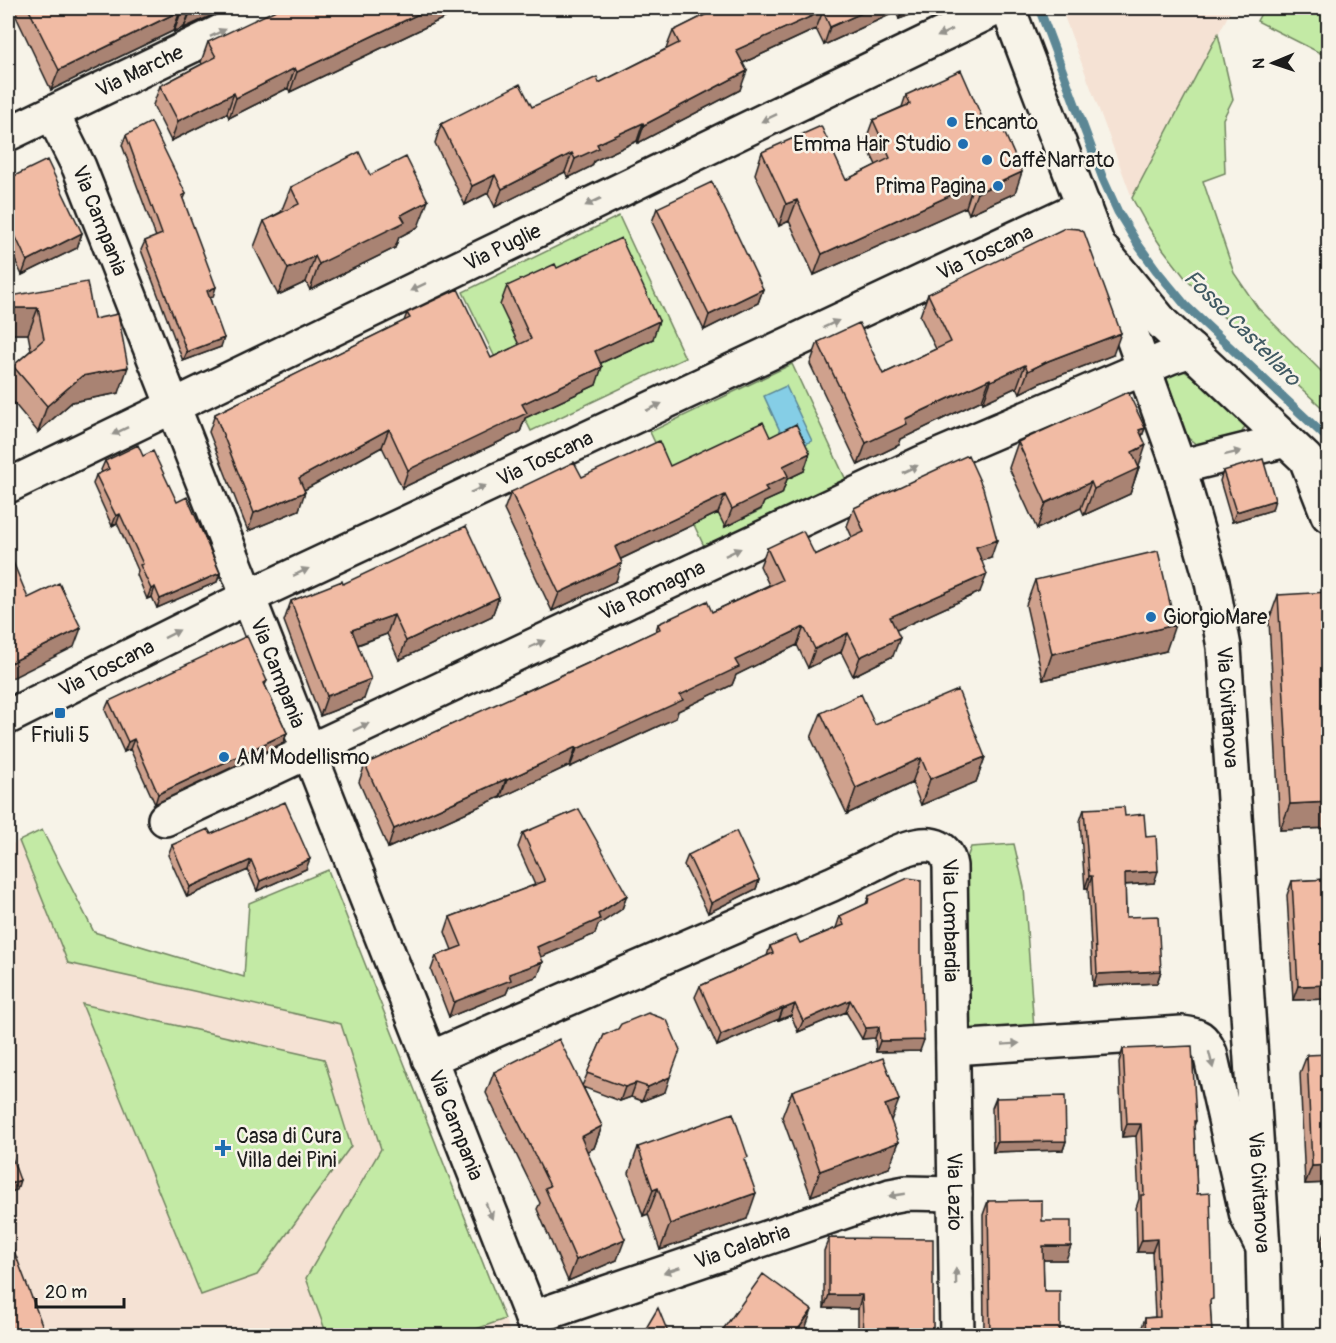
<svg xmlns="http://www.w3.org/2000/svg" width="1336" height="1343" font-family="Pangolin,sans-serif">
<rect width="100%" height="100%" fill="#f7f3e8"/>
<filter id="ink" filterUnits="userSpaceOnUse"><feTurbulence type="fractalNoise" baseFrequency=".0167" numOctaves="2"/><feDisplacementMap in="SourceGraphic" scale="12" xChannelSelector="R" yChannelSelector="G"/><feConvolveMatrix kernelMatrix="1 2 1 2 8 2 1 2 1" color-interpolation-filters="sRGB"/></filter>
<g filter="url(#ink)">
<path fill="#f5e2d4" d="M1061,8h171l-100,190z
M42,830l52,102 150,45 5,-74 79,-33 183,465h-503v-489z"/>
<path fill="#c3eaa5" stroke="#708360" stroke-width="1.5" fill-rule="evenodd" d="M1264,8h64v49l-71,-36z
M1218,34l15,65 -10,20 2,54 -22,8 31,92 24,35 70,70v35l-112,-103 -30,-31 -23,-30 -16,-24 -15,-27z
M619,216l66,142 -154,73 -68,-139z
M792,364l54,116 -142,66 -54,-114zM756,440l3,65 2,5 -36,16z
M1184,371l19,13 44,38 -6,12 -44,11 -10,-8 -21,-60 9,-5z
M42,830l52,102 150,45 5,-74 79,-33 177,449 -46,16h-132l-21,-57 75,-129 -40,-125 -273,-61 -49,-122z
M1014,844l10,43 10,142 -67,4 -3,-167 7,-19z
M82,1004l242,55 27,87 -94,129 -56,20z"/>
<path fill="#85cee6" stroke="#5b8795" stroke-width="1.5" d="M786,386l26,55 -19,8 -7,-5 -22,-48z"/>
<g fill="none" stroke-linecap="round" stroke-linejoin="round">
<path stroke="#5b8795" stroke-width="9" d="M1039,8l64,171 15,33 21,34 18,25 29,35 142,133"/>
<g stroke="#1c1c1c" stroke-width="38">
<g id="street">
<path id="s1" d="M52,113l27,54 460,1169"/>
<path id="s2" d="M8,134l262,-126"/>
<path d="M1103,251l60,73 143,135 22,56"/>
<path d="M1179,467l107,-27"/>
<path id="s3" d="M8,486l989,-478"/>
<path id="s4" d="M8,717l240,-120 836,-391"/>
<path id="s5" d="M165,819l757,-356 248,-106 21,-7"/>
<path d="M953,1048l229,-15c17,2 21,4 28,20l37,163 13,26"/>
<path id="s6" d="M429,1059l403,-175c13,-6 26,-13 39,-19 21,-11 72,-40 79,1l7,470"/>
<path id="s7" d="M532,1318l358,-122 16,-3 49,1"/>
</g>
</g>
<g stroke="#1c1c1c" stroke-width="38">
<g id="secondary">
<path id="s8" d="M1008,8l121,319 50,140 33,115 12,65 33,504 6,98 2,87"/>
</g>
</g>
<use href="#street" stroke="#f7f3e8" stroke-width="33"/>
<use href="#secondary" stroke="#f7f3e8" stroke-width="33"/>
</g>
<path fill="#cfa18d" stroke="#1c1c1c" stroke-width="1.5" d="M12,8h216l-44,20v-1l-10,5 -1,-1 -122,59z
M465,8l-175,84 -2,-4 -59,30 -2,-5 -56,28 -18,-36 7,-19 42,-22 -1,-2 7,-20z
M719,8h210l-30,11 -3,-7 -72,33 -8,-16 -73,34 -3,27 -102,53 -1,-2 -43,20 -2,5 -24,12 -3,-6 -70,35 -7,-14 -23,12 -30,-62 6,-19 91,-17 67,-24 67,-34 7,-18z
M1189,8h10l-2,4z
M906,95l109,98 -46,21 -3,-7 -152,68 -25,-54 -10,5 -24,-52 7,-22 84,28 30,-15 -11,-23 8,-22 29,-13z
M126,135l60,59 -3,7 30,96 -3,1 11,49 -38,14 -42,-111 4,-9 11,-4 -34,-92z
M370,175l48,52 -19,10 -4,11 -85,42 -4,-8 -28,13 -24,-48 10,-26 17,-9 10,-25z
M8,179l74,54 -5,15 -55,27 -14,-30z
M657,208l106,81 -5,14 -54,27 -52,-108z
M557,268l96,71 -52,24 -5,22 -71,33 -5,14 -118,56 -20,-41 -78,43 -5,20 -51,21 -39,-99 6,-18 189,-93 3,-8 84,45 28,-13 -19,-40 7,-19z
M928,294l185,61 -73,28 -20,10 -3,-6 -34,16 -1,-3 -81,39 -2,6 -41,20 -48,-101 8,-22 65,32 53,-25 -16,-33z
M11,296l83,23 25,74 -47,9 -34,30 -30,-36v-15l5,-15 18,-16 -3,-16h-20v-27z
M1145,428l-3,8 -3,31 -9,27 -46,21 -3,-7 -44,21 -28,-61 9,-26z
M770,437l34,34 -17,8 -5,15 -18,8 -3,7 -36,18 -7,-14 -97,46 -5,22 -64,30 -48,-101 7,-18 71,-15 88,-11z
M143,456l34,46 43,71 -3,9 -60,26 -5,-11 -5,2 -10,-24 1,-5 -21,-47 -5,3 -19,-42 3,-9 6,-3 -1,-2 4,-9z
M1223,471l49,39 -40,12 -12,-41z
M854,508l137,50 -9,3 -2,31 -84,38 -3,26 -40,20 -12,-24 -33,16 -11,-23 -61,30 -4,10 -54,26 -2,7 -106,49v-2l-70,33v-1l-112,51 -29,-66 6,-18 230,-104 61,-29 2,-7 54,-12 57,-27 -9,-19 7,-18 48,7 37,-18 -5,-11z
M1035,580l131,71 -123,29 -17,-75z
M343,584l156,13 -7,19 -93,44 -12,-26 -29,11 6,54 -44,17 -36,-95 7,-20z
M1278,595l51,233 -49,2 -11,-210z
M267,681l-2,4 22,48 -4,10 -128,61 -25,-55 -6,3 -19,-42 4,-9z
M821,713l54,12 110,32 -9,25 -55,23 -9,-22 -65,31 -36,-76z
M1084,809l41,7 21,21 8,46 -29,2 1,32 35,54 -4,12 -64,3 -5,-98h-3l-5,-67z
M523,833l104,62 -5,14 -24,16 -3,9 -54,23 -3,19 -29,11 -3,7 -57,23 -18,-47 5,-14 16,-6 -7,-18 5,-15 85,-32 -17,-38z
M211,834l95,35 -49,22 -9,-21 -61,27 -19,-42 4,-10z
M688,855l71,25 -3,9 -48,24 -24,-48z
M1329,879v120l-36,1 -6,-105 5,-14z
M869,896l51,155 -44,1 -1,-14 -13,1 -16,-27 -48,20 -7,-17 -12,5v-1l-62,27 -22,-49 5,-11 67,-30 3,-10 30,-3 36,-15 4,-12 26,-12z
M604,1035l61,57 -23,9 -11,-4 -11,4 -37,-14 19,39 -8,22 -7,3 30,109 -49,21 -31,-72 3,-6 -54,-110 8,-21 88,14z
M1123,1049l73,72 -2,5 3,68 13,112 2,29h-71v-5l4,-12 10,-1 -3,-65h-15l-1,-44 3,-9 -3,-63 -14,1 -3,-75z
M1307,1055l22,128 -24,1 -5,-111z
M792,1091l99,30 -2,47 -78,28 -29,-79z
M996,1098l70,43 -3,9 -70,2 -1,-44z
M638,1147l108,17 1,55 -87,31 -12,-36 -5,2 -14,-43z
M988,1201l54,20 24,39h-23l1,31 16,44h-76l-1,-120z
M1329,1222v113h-4l-3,-95z
M829,1238l103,68 1,29h-75v-26l-34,-1v-57z"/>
<path fill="#a98373" stroke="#1c1c1c" stroke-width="1.5" d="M191,8l-7,19 -10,5 7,-20z
M192,8h36l-44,20z
M431,8h34l-175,84 7,-20z
M873,8h25l-2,4 -72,33 6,-18z
M903,8h26l-30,11z
M180,11l-7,20 -122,59 8,-20z
M823,11l-7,18 -86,40 6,-19z
M295,68l-7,20 -59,30 7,-20z
M747,71l-7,19 -102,53 6,-18z
M234,93l-7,20 -56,28 7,-20z
M643,123l-6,18 -43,20 -2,5 -24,12 7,-19 22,-15z
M572,153l-7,19 -70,35 7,-18z
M1022,172l-7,21 -46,21 8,-21z
M495,175l-7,18 -23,12 7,-19z
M973,185l-7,22 -152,68 8,-21z
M797,200l-8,21 -10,5 7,-22z
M428,201l-10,26 -19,10 -4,11 -85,42 9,-26 82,-49z
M13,231l-5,14v-11z
M82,233l-5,15 -55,27 5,-14z
M315,256l-9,26 -28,13 10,-26z
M216,287l-3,10 -10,3 4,-9z
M763,289l-5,14 -54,27 5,-15z
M12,308h26l-10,26h-20v-13z
M659,321l-6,18 -65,30 7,-18z
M1121,333l-8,22 -73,28 -20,10 8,-22 20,-10z
M224,338l-3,9 -38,14 4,-9z
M1025,365l-8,22 -34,16 8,-22z
M128,367l-9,26 -47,9 -34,30 9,-26 35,-30z
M602,367l-6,18 -71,33 -5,14 -118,56 6,-18 114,-66z
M990,379l-8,21 -81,39 -2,6 -41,20 8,-22 39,-24z
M1145,428l-8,22 9,-5 -16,49 -46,21 10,-26 45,-59z
M389,429l-7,18 -89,49 6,-18z
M810,453l-6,18 -17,8 -5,15 -18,8 -3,7 -36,18 7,-18 33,-22 18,-21z
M1091,482l-10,26 -44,21 9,-26z
M305,492l-6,18 -51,21 6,-18z
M725,495l-7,18 -110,52 7,-18z
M1275,500l-3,10 -40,12 4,-10z
M120,514l-3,9 -5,3 4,-10z
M997,540l-6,18 -21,7 6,-18z
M622,563l-6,18 -64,30 7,-18z
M220,573l-3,9 -60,26 3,-9z
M987,574l-7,18 -97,44 7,-19z
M155,587l-3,10 -5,2 4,-10z
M499,597l-7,19 -93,44 7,-19z
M394,615l-7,19 -42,15 7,-19z
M1175,625l-9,26 -123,29 9,-26z
M804,627l-7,18 -61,30 -4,10 -54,26 -2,7 -106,49 7,-18 103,-54 55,-35z
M81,628l-7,19 -66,33v-16z
M848,633l-7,19 -33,16 7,-19z
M900,638l-7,18 -40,20 7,-19z
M371,679l-7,20 -44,17 7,-20z
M287,733l-4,10 -128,61 3,-10z
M134,739l-4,10 -6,3 4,-10z
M576,747l-6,18 -70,33 7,-18z
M985,757l-9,25 -55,23 9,-26z
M921,758l-9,25 -65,31 9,-26z
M506,779l-6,18 -112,51 6,-19z
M1329,802v26l-49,2 10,-26z
M310,859l-4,10 -49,22 3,-10z
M251,860l-3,10 -61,27 3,-10z
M1158,871l-4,12 -34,2 5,-12z
M1089,876h3l-4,12h-3z
M759,880l-3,9 -48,24 3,-10z
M627,895l-5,14 -24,16 -3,9 -63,27 5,-14 61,-33z
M543,962l-5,14 -29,11 -3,7 -57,23 5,-15 55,-28z
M1161,971l-4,12 -64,3 4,-12z
M1329,985v14l-36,1 5,-14z
M850,1000l-4,12 -48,20 5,-11z
M795,1004l-4,11 -12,5 4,-11z
M783,1008l-4,11 -62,27 4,-11z
M879,1027l-4,11 -13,1 4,-11z
M924,1040l-4,11 -44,1 4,-11z
M670,1077l-5,15 -23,9 6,-14z
M636,1083l-5,14 -11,4 5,-14z
M899,1100l-10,26 -4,-21z
M1127,1124h14l-5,12 -14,1z
M602,1126l-8,22 -21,10 8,-21z
M1066,1141l-3,9 -70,2 4,-10z
M899,1142l-10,26 -78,28 9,-25z
M1329,1165v18l-24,1 7,-18z
M20,1180l-3,10 -9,3v-8z
M658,1188l-10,26 -5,2 10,-26z
M756,1193l-9,26 -87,31 10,-26z
M625,1239l-8,21 -49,21 8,-21z
M1157,1239l-5,13h-15l5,-12z
M1043,1246h28l-5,14h-28z
M829,1295h33l-4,14 -34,-1z
M812,1310l-9,25h-9z"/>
<path fill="#f1bba4" stroke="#1c1c1c" stroke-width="1.5" d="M28,8h162l-9,4 -1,-1 -121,59z
M280,8h151l-134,64 -2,-4 -59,30 -2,-5 -56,28 -18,-35 56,-29 -8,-15z
M719,8h154l-43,19 -7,-16 -87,39 11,21 -103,54 -1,-2 -46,21 2,4 -24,11 -3,-6 -70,36 -7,-14 -23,11 -31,-62 79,-40 12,23 65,-30 2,6 80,-40 -6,-12z
M961,70l27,61 13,-6 21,47 -45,21 -4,-8 -151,69 -25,-54 -11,4 -24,-52 59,-26 25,54 44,-22 -17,-38 37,-16 -4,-9z
M151,122l35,72 -4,2 34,91 -9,4 17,47 -37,14 -42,-111 17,-7 -36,-99z
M359,152l11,23 36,-18 22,44 -27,14 4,7 -86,42 -4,-8 -27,13 -24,-48 35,-17 -8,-17z
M47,160l35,73 -55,28 -14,-30 -5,3v-55z
M712,182l51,107 -54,26 -52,-107z
M1065,228l14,1 5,3 37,101 -73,28 -20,10 -3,-6 -34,16 -1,-2 -85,40 2,5 -41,19 -48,-101 41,-19 24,51 68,-32 -23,-48z
M621,238l38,83 -64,30 7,16 -80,37 5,9 -119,57 -19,-41 -90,49 6,14 -51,21 -39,-99 195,-96 -3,-5 51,-24 33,69 40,-19 -24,-53 48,-22 2,4z
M87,282l7,37 24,-5 10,53 -46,9 -35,30 -34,-40 31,-27 -6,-31h-26l-1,-12z
M1128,392l17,36 -6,2 7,15 -14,7 7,16 -45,21 -3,-7 -45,21 -28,-61z
M763,422l7,15 26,-13 14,29 -27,13 5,10 -23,11 3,4 -36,18 -7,-14 -110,52 7,16 -63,30 -48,-101 63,-30 8,15 77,-36 11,25z
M138,445l5,11 10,-5 24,51 10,-5 33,76 -60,26 -5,-12 -4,2 -11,-24 3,-1 -23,-50 -4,2 -20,-41 13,-6 -4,-8z
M968,455l15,33 14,52 -21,7 11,27 -97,43 10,21 -40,19 -12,-24 -33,16 -11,-22 -69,33 4,7 -59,28 3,5 -106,49 -1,-2 -69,33 -1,-1 -112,50 -29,-65 160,-73v1l70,-32 65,-31 -2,-5 49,-23 5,11 70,-32 -15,-32 36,-17 12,24 49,-23 -10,-24z
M1263,459l12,41 -39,12 -13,-41z
M466,526l33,71 -93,44 -12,-26 -42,15 19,49 -44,17 -36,-95 51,-20 1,3z
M8,550l20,48 31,-15 22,45 -73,36z
M1158,551l17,74 -123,29 -17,-74z
M1329,592v210l-39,2 -12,-209z
M247,636l20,45 -3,2 23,50 -129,61 -24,-55 -6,3 -19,-41z
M958,690l27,67 -55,22 -9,-21 -65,30 -35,-75 40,-19 14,31z
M285,802l25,57 -50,22 -9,-21 -61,27 -18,-42 36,-16 3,5z
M1124,807l1,9 19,-2 2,23 10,-1 2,35 -33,2 1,44 32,-1 3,55 -64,3 -5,-98h-3l-5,-67z
M579,809l48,86 -29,19 2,5 -63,28 6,15 -34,12 2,6 -57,22 -18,-46 26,-10 -12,-29 95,-36 -22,-48z
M736,831l23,49 -48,23 -23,-48z
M908,878l13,2v75l3,85 -44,1 -1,-14 -13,1 -16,-28 -47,21 -8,-17 -12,5v-1l-62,27 -21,-49 73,-33 -3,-7 26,-11 4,8 44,-18 -4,-9 28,-13 1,-7z
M1329,879v106l-31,1 -6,-105z
M648,1013l19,7 13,30 -10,27 -22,10 -12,-4 -11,4 -38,-14 17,-38 14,-6 3,-5z
M559,1039l43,87 -21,11 44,102 -49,21 -31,-72 5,-2 -56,-114z
M1192,1046l4,75h-2l3,73 13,-1 3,106 -3,1 2,35h-66l-1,-17 15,-1 -3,-78 -15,1 -1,-45h3l-3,-71h-14l-4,-75z
M1329,1054v111l-17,1 -5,-111z
M883,1058l16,42 -14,5 14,37 -79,29 -28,-80z
M1065,1096l1,45 -69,1 -1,-44z
M733,1113l15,44 -4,2 12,34 -86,31 -12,-36 -5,2 -15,-43z
M8,1147l12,33 -12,5z
M1042,1200v21h29v25h-28l1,45h16v44h-70l-2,-134z
M8,1235l38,100h-38z
M829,1238l104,1v96h-69l-2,-40h-33z
M763,1274l49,36 -18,25h-75z
M658,1308l11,27h-27z
M254,1332l6,3h-9z"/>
<defs><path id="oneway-solid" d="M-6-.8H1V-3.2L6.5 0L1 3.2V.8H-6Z" transform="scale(1.5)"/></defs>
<g fill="#94928c">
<use href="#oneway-solid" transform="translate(218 33) rotate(-26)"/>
<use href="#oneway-solid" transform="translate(945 33) rotate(154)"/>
<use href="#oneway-solid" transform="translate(769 118) rotate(154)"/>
<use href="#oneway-solid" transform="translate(593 202) rotate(154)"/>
<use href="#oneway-solid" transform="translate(418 287) rotate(154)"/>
<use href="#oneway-solid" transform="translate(831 324) rotate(-25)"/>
<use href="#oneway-solid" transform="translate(654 407) rotate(-25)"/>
<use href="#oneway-solid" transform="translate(120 431) rotate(154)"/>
<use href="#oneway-solid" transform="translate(1233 453) rotate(-14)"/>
<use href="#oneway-solid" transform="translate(910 469) rotate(-25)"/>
<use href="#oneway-solid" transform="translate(478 489) rotate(-25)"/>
<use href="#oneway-solid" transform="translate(733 552) rotate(-25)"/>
<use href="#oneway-solid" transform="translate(301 572) rotate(-25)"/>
<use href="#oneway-solid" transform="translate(172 634) rotate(-27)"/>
<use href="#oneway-solid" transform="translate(537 644) rotate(-25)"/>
<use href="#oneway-solid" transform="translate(361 727) rotate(-25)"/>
<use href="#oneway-solid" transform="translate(1011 1044) rotate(-4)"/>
<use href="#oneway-solid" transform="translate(1211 1060) rotate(76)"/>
<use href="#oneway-solid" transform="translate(897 1195) rotate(171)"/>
<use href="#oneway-solid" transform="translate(489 1211) rotate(68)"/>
<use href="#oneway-solid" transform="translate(672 1270) rotate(161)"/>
<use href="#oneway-solid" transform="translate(956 1277) rotate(-91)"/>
</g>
</g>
<g fill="#1f6fb2" stroke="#f7f3e8" stroke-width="2">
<circle cx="952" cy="122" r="6"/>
<circle cx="963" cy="144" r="6"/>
<circle cx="987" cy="160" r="6"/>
<circle cx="998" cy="186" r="6"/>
<circle cx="1151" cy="617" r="6"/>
<rect x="54" y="707" width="12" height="12" rx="3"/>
<circle cx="224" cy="757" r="6"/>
<path d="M220 1139h6v6h6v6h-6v6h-6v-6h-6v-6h6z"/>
</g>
<g text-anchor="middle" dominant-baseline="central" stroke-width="5" stroke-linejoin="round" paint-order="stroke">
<g font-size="21" fill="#1c1c1c" stroke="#f7f3e8">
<text stroke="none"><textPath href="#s2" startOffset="146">Via Marche</textPath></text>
<text stroke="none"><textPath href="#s1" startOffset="118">Via Campania</textPath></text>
<text stroke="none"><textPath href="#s3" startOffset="549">Via Puglie</textPath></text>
<text stroke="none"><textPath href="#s4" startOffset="1082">Via Toscana</textPath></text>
<text stroke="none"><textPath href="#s4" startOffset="596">Via Toscana</textPath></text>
<text stroke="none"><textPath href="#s5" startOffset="538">Via Romagna</textPath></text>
<text stroke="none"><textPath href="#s4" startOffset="110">Via Toscana</textPath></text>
<text stroke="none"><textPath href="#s1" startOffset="604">Via Campania</textPath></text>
<text stroke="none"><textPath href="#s8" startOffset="736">Via Civitanova</textPath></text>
<text stroke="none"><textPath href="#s6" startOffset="632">Via Lombardia</textPath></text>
<text stroke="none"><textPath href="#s1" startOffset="1090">Via Campania</textPath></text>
<text stroke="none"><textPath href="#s6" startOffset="903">Via Lazio</textPath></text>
<text stroke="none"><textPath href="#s8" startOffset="1222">Via Civitanova</textPath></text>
<text stroke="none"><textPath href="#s7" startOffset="222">Via Calabria</textPath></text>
</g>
<g font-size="21" fill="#1c1c1c" stroke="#f7f3e8" text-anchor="start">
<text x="964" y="122">Encanto</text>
<text x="951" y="144" text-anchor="end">Emma Hair Studio</text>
<text x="999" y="160">CaffèNarrato</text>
<text x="986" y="186" text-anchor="end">Prima Pagina</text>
<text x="1163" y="617">GiorgioMare</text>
<text x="60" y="735" text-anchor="middle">Friuli 5</text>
<text x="236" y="757">AM Modellismo</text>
<text x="236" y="1136">Casa di Cura<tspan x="236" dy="24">Villa dei Pini</tspan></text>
</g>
<g font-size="22" font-style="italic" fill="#415a63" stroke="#f7f3e8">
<text transform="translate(1242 328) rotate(45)">Fosso Castellaro</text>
</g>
</g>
<rect width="1336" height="1343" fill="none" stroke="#f7f3e8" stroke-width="30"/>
<rect x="15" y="15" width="1306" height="1313" fill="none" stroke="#1c1c1c" stroke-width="2" filter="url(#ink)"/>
<g transform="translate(1273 63) rotate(268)" stroke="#f7f3e8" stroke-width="4.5" paint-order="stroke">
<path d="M0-4.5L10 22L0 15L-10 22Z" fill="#1c1c1c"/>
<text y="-9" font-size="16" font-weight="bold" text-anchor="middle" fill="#1c1c1c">N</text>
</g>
<path d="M36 1298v9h88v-9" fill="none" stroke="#1c1c1c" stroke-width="3"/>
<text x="45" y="1298" font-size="18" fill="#1c1c1c" stroke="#f7f3e8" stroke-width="4.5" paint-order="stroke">20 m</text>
</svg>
